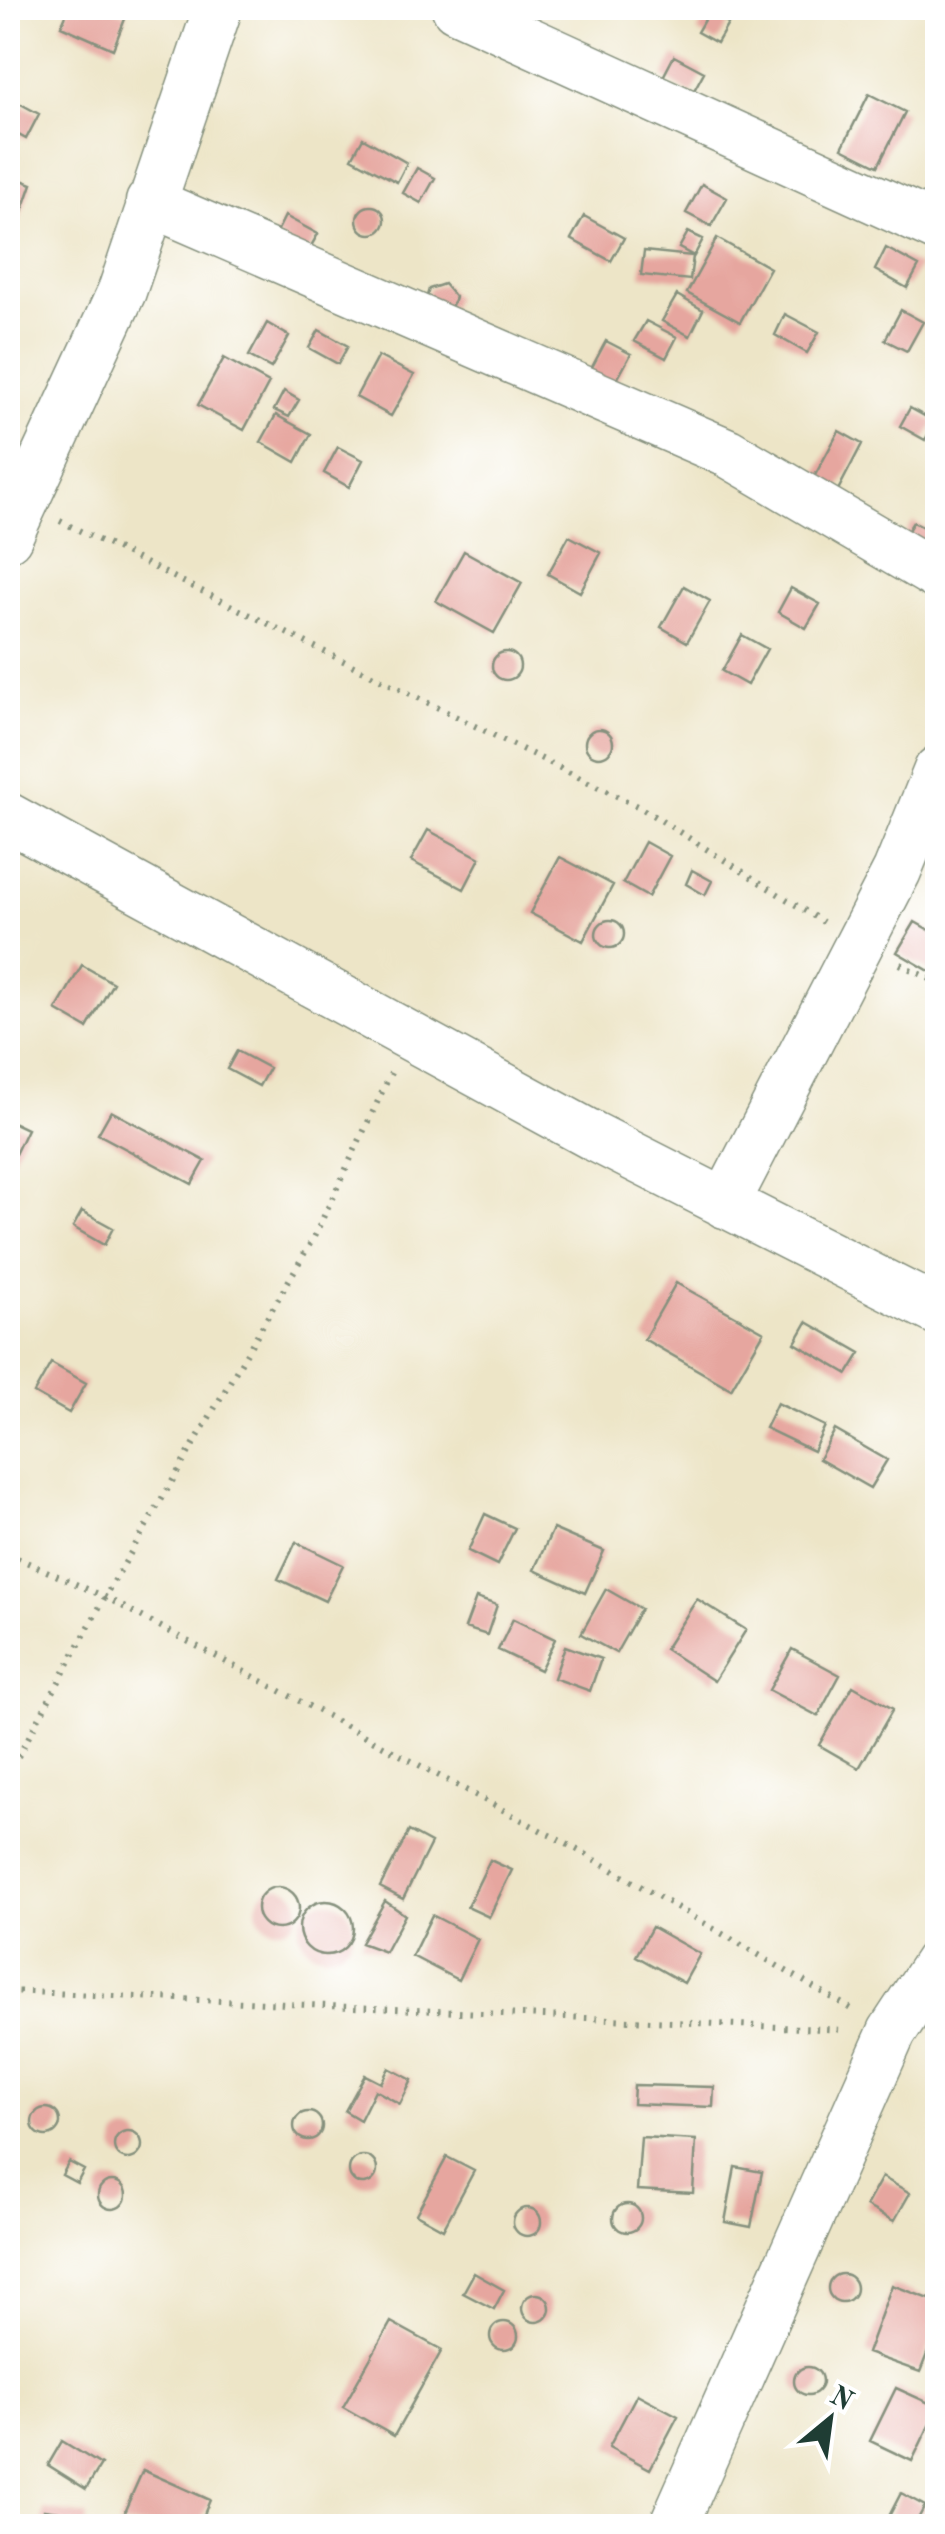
<svg xmlns="http://www.w3.org/2000/svg" width="945" height="2534" font-family="'Old Standard TT',serif">
<rect width="100%" height="100%" fill="#fff"/>
<filter id="ink" filterUnits="userSpaceOnUse"><feTurbulence type="fractalNoise" baseFrequency=".01" numOctaves="2"/><feDisplacementMap in="SourceGraphic" scale="20" xChannelSelector="R" yChannelSelector="G"/><feConvolveMatrix kernelMatrix="1 2 1 2 8 2 1 2 1" color-interpolation-filters="sRGB"/></filter>
<filter id="wash" filterUnits="userSpaceOnUse"><feTurbulence type="fractalNoise" baseFrequency=".0048" numOctaves="4" result="noise"/><feDisplacementMap in="SourceGraphic" scale="40" xChannelSelector="R" yChannelSelector="G"/><feGaussianBlur stdDeviation="2.25" result="paint"/><feColorMatrix in="noise" values="0 0 0 0 0 0 0 0 0 0 0 0 0 0 0 0 0 1.4 0 .05"/><feComposite in="paint" operator="in"/></filter>
<g filter="url(#wash)">
<rect width="100%" height="100%" fill="#ede5c7"/>
<g id="blocks">
<path fill="#e6a69f" d="M69,8h42l16,6 -14,35 -52,-23z
M708,13l20,11 -11,19 -20,-11z
M674,56l30,16 -12,22 -29,-17z
M869,94l36,18 -27,54 -36,-18z
M8,97l31,17 -13,25 -18,-10z
M363,138l44,25 -10,19 -45,-24z
M417,168l18,10 -14,25 -18,-10z
M8,175l24,9 -20,57 -4,-1z
M702,184l25,14 -16,28 -25,-13z
M357 220a14 14 0 1 1 28 0a14 14 0 1 1-28 0Z
M285,216l33,18 -11,19 -32,-17z
M584,216l40,22 -13,23 -40,-22z
M688,232l15,7 -9,17 -15,-8z
M717,238l53,30 -30,54 -53,-29z
M886,248l33,18 -12,22 -32,-18z
M644,251l49,5 -3,24 -49,-5z
M444,284l11,13 -4,11 -25,-9 3,-10z
M677,295l26,15 -13,26 -28,-15z
M901,310l22,12 -16,29 -22,-11z
M785,314l34,18 -12,21 -32,-18z
M646,321l31,16 -11,21 -32,-17z
M267,323l22,13 -18,32 -22,-12z
M319,330l29,16 -10,18 -29,-16z
M606,341l25,13 -24,44 -24,-14z
M378,356l36,19 -23,41 -35,-19z
M224,358l45,25 -25,47 -46,-25z
M284,391l15,9 -10,17 -15,-7z
M910,408l25,14 -10,18 -25,-14z
M276,415l35,19 -15,28 -35,-20z
M839,431l23,13 -25,48 -24,-13z
M338,447l25,13 -14,27 -25,-14z
M913,522l25,13v24l-36,-19z
M569,536l32,17 -21,39 -32,-18z
M464,551l58,32 -28,50 -58,-32z
M684,586l26,15 -23,41 -26,-15z
M791,588l29,16 -14,24 -28,-16z
M742,635l25,14 -20,36 -25,-14z
M492 666a14 14 0 1 1 28 0a14 14 0 1 1-28 0Z
M585 743a14 14 0 1 1 28 0a14 14 0 1 1-28 0Z
M428,830l52,28 -16,31 -53,-28z
M645,842l25,14 -22,41 -25,-14z
M560,857l53,28 -30,56 -53,-28z
M692,870l20,11 -7,14 -19,-11z
M596 934a14 14 0 1 1 28 0a14 14 0 1 1-28 0Z
M915,922l23,13v41l-41,-24z
M82,965l31,18 -26,45 -31,-18z
M237,1051l32,17 -10,18 -32,-17z
M111,1111l94,50 -13,23 -94,-50z
M8,1120l19,9 -19,40z
M82,1211l31,17 -9,17 -31,-18z
M676,1283l88,49 -33,57 -87,-50z
M807,1322l54,31 -13,21 -53,-31z
M51,1363l35,20 -17,30 -35,-20z
M777,1403l48,23 -12,25 -48,-23z
M835,1430l52,30 -17,28 -51,-29z
M485,1514l30,14 -18,37 -29,-14z
M553,1529l51,22 -19,42 -51,-23z
M296,1542l47,23 -18,36 -47,-22z
M606,1589l35,20 -25,44 -35,-19z
M476,1598l21,7 -10,30 -22,-7z
M697,1599l49,31 -32,51 -49,-32z
M513,1619l42,20 -15,31 -42,-20z
M565,1646l36,13 -11,32 -36,-13z
M792,1649l48,26 -22,41 -49,-26z
M853,1686l40,23 -34,59 -40,-23z
M409,1831l22,12 -28,56 -23,-12z
M490,1860l22,10 -23,47 -22,-10z
M257 1908a21 21 0 1 1 42 0a21 21 0 1 1-42 0Z
M385,1901l20,14 -20,37 -24,-9z
M299 1928a27 27 0 1 1 54 0a27 27 0 1 1-54 0Z
M432,1915l46,24 -20,41 -46,-24z
M652,1927l48,27 -16,29 -48,-27z
M389,2068l23,12 -12,24 -25,-14 -15,30 -15,-9 20,-36 16,8z
M634,2085l80,2 -1,20 -80,-3z
M32 2122a14 14 0 1 1 28 0a14 14 0 1 1-28 0Z
M294 2126a14 14 0 1 1 28 0a14 14 0 1 1-28 0Z
M114 2145a14 14 0 1 1 28 0a14 14 0 1 1-28 0Z
M641,2137l55,3 -3,53 -56,-3z
M349 2170a14 14 0 1 1 28 0a14 14 0 1 1-28 0Z
M447,2157l27,14 -31,58 -27,-15z
M69,2162l15,8 -7,13 -15,-8z
M735,2167l27,5 -11,55 -26,-5z
M882,2177l28,16 -16,28 -28,-15z
M98 2195a14 14 0 1 1 28 0a14 14 0 1 1-28 0Z
M613 2218a14 14 0 1 1 28 0a14 14 0 1 1-28 0Z
M513 2222a14 14 0 1 1 28 0a14 14 0 1 1-28 0Z
M474,2273l30,17 -10,19 -31,-16z
M828 2288a14 14 0 1 1 28 0a14 14 0 1 1-28 0Z
M892,2285l46,17v24l-18,46 -53,-19z
M522 2308a14 14 0 1 1 28 0a14 14 0 1 1-28 0Z
M490 2336a14 14 0 1 1 28 0a14 14 0 1 1-28 0Z
M391,2322l51,28 -48,86 -51,-29z
M794 2381a14 14 0 1 1 28 0a14 14 0 1 1-28 0Z
M896,2388l42,19 -26,54 -42,-20z
M637,2394l41,22 -28,53 -41,-22z
M62,2441l39,24 -15,24 -38,-24z
M143,2470l67,30 -11,26h-81z
M901,2493l24,13 -11,20h-30z
M44,2510l43,6 -1,10h-44z"/>
</g>
</g>
<g filter="url(#ink)">
<use href="#blocks" fill-opacity="0" stroke="#86917e" stroke-width="2.5"/>
<g fill="none" stroke-linecap="round" stroke-linejoin="round">
<g stroke="#86917e" stroke-width="51">
<path id="street" d="M456,8l482,220
M150,202l578,251 210,123
M8,537l114,-246 96,-283
M8,817l585,319 345,175
M725,1204l172,-333 41,-101
M673,2526l219,-494 46,-70"/>
</g>
<path stroke="#86917e" stroke-width="6" stroke-dasharray="2.5 8" stroke-linecap="butt" d="M60,521l581,287 182,114
M900,964l38,19
M8,1554l97,43 482,258 268,156
M8,1775l97,-178 209,-360 77,-164
M8,1991l837,39"/>
<use href="#street" stroke="#fff" stroke-width="48"/>
</g>
</g>
<rect width="945" height="2534" fill="none" stroke="#fff" stroke-width="40"/>
<g transform="translate(830 2419) rotate(29)" stroke="#ffffff" stroke-width="8" paint-order="stroke">
<path d="M0-8L18 38L0 25L-18 38Z" fill="#1f3d34"/>
<text y="-15" font-size="28" font-weight="bold" text-anchor="middle" fill="#1f3d34">N</text>
</g>
</svg>
